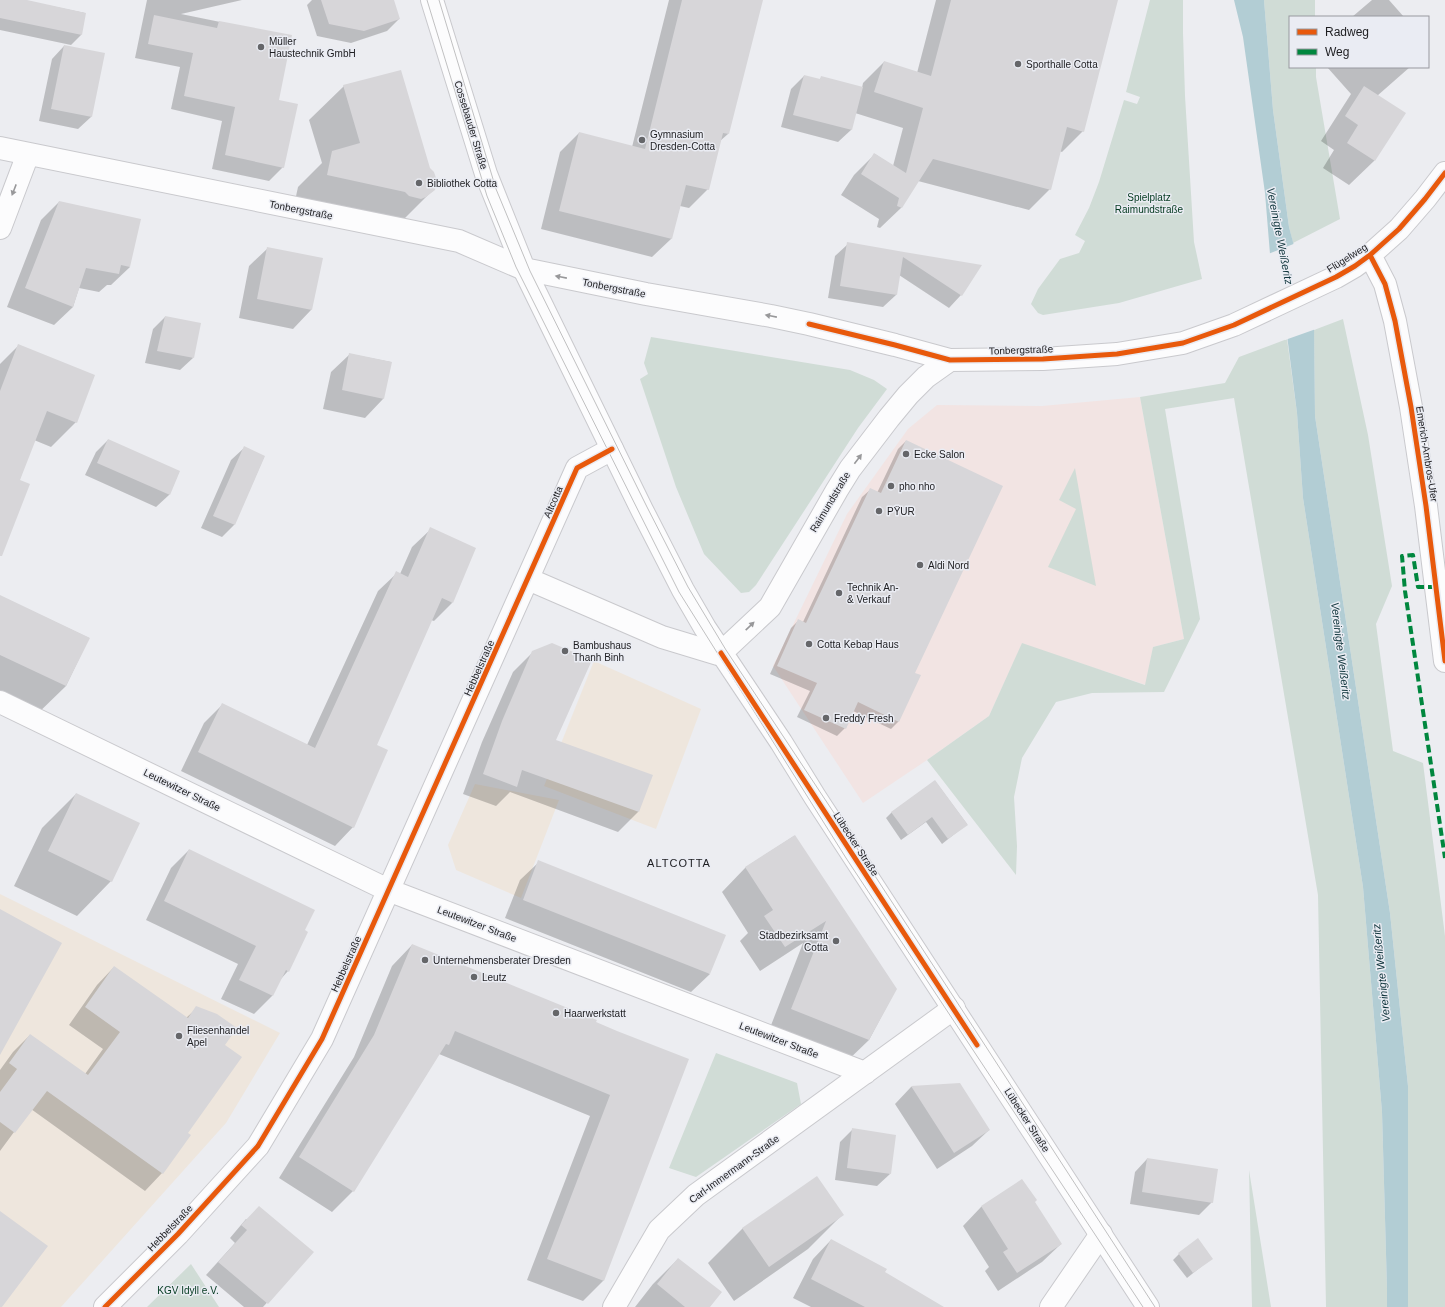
<svg xmlns="http://www.w3.org/2000/svg" width="1445" height="1307" font-family="Arial,sans-serif">
<rect width="100%" height="100%" fill="#ecedf1"/>
<path fill="#f2e4e3" d="M1140,397l44,242 -31,8 -7,38 -124,-41 -33,72 -62,44 -64,43 -90,-137 74,-152 61,-85 29,-24 105,1z"/>
<path fill="#eee6dd" d="M594,661l107,48 -45,120 -112,-43z
M475,784l84,16 -38,98 -65,-28 -8,-25z
M0,894l280,139 -54,90 -165,184h-61z"/>
<path fill="#d0dcd6" d="M1150,0h33v33l2,63 9,146 8,37 -83,24 -76,12 -5,-2 -7,-9 7,-15 22,-30 19,-6 6,-12 -10,-6 14,-27 10,-26 25,-82 13,4 3,-7 -14,-5z
M1264,0h51v17h-25v50h26v10l24,142 -47,24 -4,-16 -16,-117z
M1343,319l25,116 24,151 -16,38 17,127 30,12 22,173v371h-37v-221l-18,-173 -75,-497 -1,-86z
M651,337l199,33 24,10 13,9 -29,39 -102,157 -7,7 -8,1 -37,-39 -28,-67 -36,-108 8,-5 -4,-11z
M1287,339l10,74 6,85 60,389 19,225 5,177v18h-61l-8,-412 -84,-497 -69,11 35,210 -36,73 -72,1 -36,9 -34,56 -8,39 3,49 -1,29 -89,-115 62,-44 33,-73 123,42 8,-38 31,-8 -44,-242 85,-14 14,-26z
M1075,468l21,118 -48,-19 28,-58 -17,-9z
M716,1053l81,30 4,21 -105,73 -27,-9z
M1249,1170l22,137h-19z
M191,1264l28,43h-72z"/>
<path fill="#b2cdd4" d="M1234,0h30l9,110 16,117 25,94 1,95 75,497 18,173v221h-21v-18l-5,-177 -19,-225 -60,-389 -6,-85 -13,-101 -14,-58 -5,-61 -22,-156z"/>
<path fill="#ecedf1" d="M1296,243l20,77v9l-31,11 -3,-28 -14,-58z"/>
<path fill="#0003" d="M0,0h22l63,13 -4,22 -10,10 -71,-15z
M147,0h95l-61,14 109,22 -12,65 5,66 -14,14 -57,-12 10,-48 -51,-12 9,-42 -45,-9z
M312,0h81l6,19 -12,12 -36,12 -34,-7 -10,-31z
M669,0h93l-34,134 -8,7 -12,48 -19,19 -9,-2 -9,33 -19,18 -111,-28 19,-77 19,-19 53,14z
M936,0h181l-34,131 -21,21 -3,-1 -9,38 -21,21 -111,-29 -17,27 -21,20 -3,-1 2,-8 -38,-24 13,-20 21,-21 18,12 10,-38 -48,-15 -4,17 -13,12 -57,-15 10,-38 13,-13 15,4 3,-3 40,11 1,-5 21,-21 33,11z
M1372,0h17l15,17h-52z
M64,46l40,8 -13,63 -13,12 -39,-8 13,-62z
M1327,67h83l-33,29 27,17 -30,48 -25,24 -26,-17 11,-18 -13,-9 30,-47z
M344,86l90,103 -35,35 -106,-14 5,-23 24,-24 -13,-43z
M59,202l71,65 -19,18h-4l-8,7 -20,-4 -6,19 -19,18 -47,-18 34,-87z
M848,244l132,22 -19,29 -12,13 -50,-33 -3,20 -13,12 -55,-9 7,-42z
M268,248l54,11 -11,51 -18,19 -54,-11 10,-52z
M165,317l28,41 -13,12 -35,-7 8,-34z
M18,346l58,76 -25,25 -17,-7 -34,94v-170z
M350,354l41,8 -8,37 -18,19 -42,-9 8,-37z
M108,440l71,32 -10,23 -13,12 -71,-32 11,-23z
M906,441l7,233 -14,47 -8,8 -38,-18 -8,17 -8,8 -40,-19 13,-26 -40,-17 21,-46 8,-8 4,2 59,-125 8,-7 7,3 21,-44z
M244,448l20,9 -30,68 -12,12 -21,-9 30,-68z
M431,529l21,74 -18,18 -3,-1 -55,125 -23,82 -18,19 -154,-75 23,-48 18,-18 85,40 71,-154 19,-18 3,1 12,-27z
M0,596l89,42 -23,48 -35,34 -31,-15z
M533,652l22,89 96,35 -13,36 -20,20 -108,-40 -14,14 -33,-12 19,-52 31,-70z
M935,781l32,43 -25,20 -16,-22 -25,18 -15,-22 6,-6z
M76,794l35,87 -34,35 -63,-30 28,-58z
M794,836l102,153 -27,51 -25,24 -76,-31 35,-90 -43,28 -20,-30 8,-8 -26,-41 24,-25z
M189,850l114,80 -15,41 -8,9 -8,16 -18,18 -33,-15 17,-35 -92,-44 25,-52z
M539,862l171,112 -19,18 -186,-74 15,-38z
M412,945l205,87 -13,248 -21,21 -56,-21 63,-164 -151,-62 -86,137 -21,21 -53,-34 75,-121 38,-91z
M114,967l72,51 11,-10 27,37 -37,88 -25,40 -17,18 -114,-82 -31,42v-81l13,-18 17,-17 55,39 18,-25 -34,-24 28,-40z
M959,1084l30,46 -17,16 -35,23 -42,-65 16,-17z
M853,1129l37,45 -13,12 -42,-6 5,-38z
M1147,1159l65,43 -13,13 -69,-11 5,-32z
M1022,1180l12,22 27,42 -19,18 -44,29 -13,-20 4,-4 -26,-41 18,-19z
M843,1214l-35,35 -74,52 -26,-38 35,-35z
M246,1219l67,33 -50,55h-19l-38,-32 29,-32 -5,-5z
M831,1240l53,33 58,34h-131l-18,-9 20,-39z
M1179,1254l33,4 -25,20 -14,-18z
M678,1259l31,48h-74l18,-23z"/>
<path fill="#d7d6d9" d="M0,0h27l59,13 -4,22 -82,-17z
M321,0h73l6,19 -36,12 -35,-7z
M682,0h81l-34,134 -6,-1 -14,57 -23,-5 -14,54 -113,-28 20,-79 66,17z
M951,0h167l-34,132 -17,-5 -16,63 -118,-31 -31,49 -5,-2 2,-8 -38,-24 13,-21 32,20 17,-65 -49,-16 10,-31 47,15z
M154,15l63,13 2,-7 73,14 -13,65 19,4 -14,64 -59,-13 10,-48 -51,-11 9,-43 -45,-9z
M64,45l41,8 -13,64 -41,-8z
M401,70l29,98 4,4 2,6 1,6 -2,6 -9,7 -5,2 -12,-3 -4,-4 -78,-17 5,-24 28,-8 -17,-58z
M804,75l16,4 1,-3 42,11 -11,43 -59,-15z
M1364,86l42,27 -31,48 -28,-18 11,-18 -13,-9z
M59,201l82,18 -11,48 -9,-2 -2,9 -33,-6 -13,39 -48,-19z
M847,242l57,10 78,13 -20,31 -59,-39 -6,38 -57,-9z
M267,247l56,11 -11,52 -55,-11z
M165,316l36,7 -7,35 -37,-7z
M18,344l77,31 -18,48 -30,-12 -27,69 10,4 -28,72h-2v-165z
M349,353l43,9 -8,37 -42,-9z
M108,439l72,32 -10,24 -73,-32z
M906,440l97,46 -88,187 6,2 -22,47 -41,-20 -12,27 -42,-19 13,-27 -40,-17 21,-47 8,4 64,-135 11,5z
M244,446l21,10 -30,69 -22,-9z
M430,527l46,21 -23,55 -11,-5 -65,147 11,5 -34,78 -156,-76 24,-49 93,45 81,-177 12,6z
M0,595l90,43 -24,48 -66,-31z
M552,643l40,17 -36,80 97,35 -14,37 -117,-42 -5,17 -34,-13 19,-53 30,-70z
M935,780l33,45 -20,14 -16,-22 -24,18 -17,-23z
M76,793l64,30 -28,59 -64,-31z
M795,835l102,154 -28,51 -78,-31 35,-88 -41,26 -21,-31 9,-6 -28,-43z
M189,849l126,61 -10,20 3,2 -19,40 -3,-2 -13,26 -34,-16 17,-34 -92,-45z
M538,860l188,75 -16,39 -187,-74z
M0,909l62,34 -62,112z
M412,944l185,76 -1,2 21,9 72,28 -85,222 -57,-22 63,-164 -155,-64 -6,14 -3,-1 -92,148 -55,-35 75,-122z
M114,966l74,52 8,-12 21,8 20,14 -12,17 17,12 -54,76 3,2 -28,39 -116,-83 -32,42 -15,-11v-30l17,-23 -8,-6 21,-29 58,41 32,-43 -35,-25z
M960,1083l30,47 -36,23 -43,-67z
M852,1128l44,7 -5,39 -44,-6z
M1147,1158l71,11 -5,34 -71,-11z
M817,1176l27,39 -75,52 -27,-39z
M1022,1179l15,21 -2,2 27,42 -45,29 -14,-21 5,-3 -27,-43z
M259,1206l55,46 -46,52 -50,-42 29,-32 -6,-5z
M0,1211l48,35 -46,61h-2z
M1198,1238l15,21 -20,14 -15,-20z
M831,1239l56,30 -2,3 59,35h-79l-54,-28z
M678,1258l44,34 -12,15h-25l-28,-23z"/>
<g fill="none" stroke-linecap="round" stroke-linejoin="round">
<g stroke="#c9c9cd" stroke-width="24">
<path id="street" d="M0,148l459,93 65,28
M0,228l28,-74
M528,579l134,58 56,17 3,-1
M0,702l388,188 477,183
M105,1307l73,-73 80,-88 64,-107 255,-571 35,-19
M614,1307l45,-77 37,-35 258,-187
M1051,1307l50,-73"/>
</g>
<g stroke="#c9c9cd" stroke-width="24">
<path id="secondary" d="M432,0l54,174 38,95 118,241 41,80 22,38 76,114 34,55 333,510
M1370,255l15,29 10,37 16,86 15,99 19,155
M524,269l122,25 125,22 38,8 86,21 55,15 93,-1 74,-5 66,-11 51,-18 102,-48 19,-11 15,-11 29,-26 26,-30 20,-26
M721,653l49,-46 67,-117 13,-21 39,-51 19,-23 18,-18 24,-17"/>
</g>
<use href="#street" stroke="#fcfcfd" stroke-width="22"/>
<use href="#secondary" stroke="#fcfcfd" stroke-width="22"/>
<path stroke="#c0c0c1" stroke-width="1" d="M427,0l60,196 29,71 163,325 167,266 297,449
M439,0l57,189 34,82 117,236 41,80 38,63 114,172 315,485"/>
<path stroke="#00873e" stroke-width="4" stroke-dasharray="8 4" stroke-linecap="butt" d="M1436,587h-18l-5,-32 -11,1 3,35 40,267"/>
<g stroke="#eaecf3" stroke-width="8">
<path id="cycleway" d="M1370,255l15,29 10,37 16,86 15,99 19,155
M809,324l86,21 55,15 93,-1 74,-5 66,-11 51,-18 102,-48 19,-11 15,-11 29,-26 26,-30 20,-26
M721,653l256,392
M105,1307l73,-73 80,-88 64,-107 255,-571 35,-19"/>
</g>
<use href="#cycleway" stroke="#e8590c" stroke-width="5"/>
</g>
<defs><path id="oneway-solid" d="M-6-.8H1V-3.2L6.5 0L1 3.2V.8H-6Z"/></defs>
<g fill="#98989a">
<use href="#oneway-solid" transform="translate(14 190) rotate(111)"/>
<use href="#oneway-solid" transform="translate(561 277) rotate(-169)"/>
<use href="#oneway-solid" transform="translate(771 316) rotate(-169)"/>
<use href="#oneway-solid" transform="translate(858 459) rotate(-53)"/>
<use href="#oneway-solid" transform="translate(750 626) rotate(-44)"/>
</g>
<g fill="#656669" stroke="#eaecf3" stroke-width="1.5">
<circle cx="261" cy="47" r="4"/>
<circle cx="1018" cy="64" r="4"/>
<circle cx="642" cy="140" r="4"/>
<circle cx="419" cy="183" r="4"/>
<circle cx="906" cy="454" r="4"/>
<circle cx="891" cy="486" r="4"/>
<circle cx="879" cy="511" r="4"/>
<circle cx="920" cy="565" r="4"/>
<circle cx="839" cy="593" r="4"/>
<circle cx="809" cy="644" r="4"/>
<circle cx="565" cy="651" r="4"/>
<circle cx="826" cy="718" r="4"/>
<circle cx="836" cy="941" r="4"/>
<circle cx="425" cy="960" r="4"/>
<circle cx="474" cy="977" r="4"/>
<circle cx="556" cy="1013" r="4"/>
<circle cx="179" cy="1036" r="4"/>
</g>
<g text-anchor="middle" dominant-baseline="central" stroke-width="3" stroke-linejoin="round" paint-order="stroke">
<g font-size="10" fill="#1d1d20" stroke="#eaecf3" text-anchor="start">
<text x="269" y="41">Müller<tspan x="269" dy="12">Haustechnik GmbH</tspan></text>
<text x="1026" y="64">Sporthalle Cotta</text>
<text x="650" y="134">Gymnasium<tspan x="650" dy="12">Dresden-Cotta</tspan></text>
<text x="427" y="183">Bibliothek Cotta</text>
<text x="914" y="454">Ecke Salon</text>
<text x="899" y="486">pho nho</text>
<text x="887" y="511">PŸUR</text>
<text x="928" y="565">Aldi Nord</text>
<text x="847" y="587">Technik An-<tspan x="847" dy="12">&amp; Verkauf</tspan></text>
<text x="817" y="644">Cotta Kebap Haus</text>
<text x="573" y="645">Bambushaus<tspan x="573" dy="12">Thanh Binh</tspan></text>
<text x="834" y="718">Freddy Fresh</text>
<text x="828" y="935" text-anchor="end">Stadbezirksamt<tspan x="828" dy="12">Cotta</tspan></text>
<text x="433" y="960">Unternehmensberater Dresden</text>
<text x="482" y="977">Leutz</text>
<text x="564" y="1013">Haarwerkstatt</text>
<text x="187" y="1030">Fliesenhandel<tspan x="187" dy="12">Apel</tspan></text>
</g>
<g font-size="10" fill="#1d1d20" stroke="#eaecf3">
<text transform="translate(471 125) rotate(73)">Cossebauder Straße</text>
<text transform="translate(301 210) rotate(11)">Tonbergstraße</text>
<text transform="translate(1347 258) rotate(-32)">Flügelweg</text>
<text transform="translate(614 288) rotate(11)">Tonbergstraße</text>
<text transform="translate(1021 350) rotate(-2)">Tonbergstraße</text>
<text transform="translate(1427 454) rotate(81)">Emerich-Ambros-Ufer</text>
<text transform="translate(553 502) rotate(-66)">Altcotta</text>
<text transform="translate(830 502) rotate(-59)">Raimundstraße</text>
<text transform="translate(479 668) rotate(-66)">Hebbelstraße</text>
<text transform="translate(182 790) rotate(26)">Leutewitzer Straße</text>
<text transform="translate(856 844) rotate(57)">Lübecker Straße</text>
<text transform="translate(477 924) rotate(21)">Leutewitzer Straße</text>
<text transform="translate(346 964) rotate(-66)">Hebbelstraße</text>
<text transform="translate(779 1040) rotate(21)">Leutewitzer Straße</text>
<text transform="translate(1027 1120) rotate(57)">Lübecker Straße</text>
<text transform="translate(734 1169) rotate(-36)">Carl-Immermann-Straße</text>
<text transform="translate(170 1228) rotate(-46)">Hebbelstraße</text>
</g>
<g font-size="10" fill="#02391e" stroke="#eaecf3">
<text x="1149" y="197">Spielplatz<tspan x="1149" dy="12">Raimundstraße</tspan></text>
<text x="188" y="1290">KGV Idyll e.V.</text>
</g>
<g font-size="11" font-style="italic" fill="#0d333a" stroke="#eaecf3">
<text transform="translate(1280 236) rotate(79)">Vereinigte Weißeritz</text>
<text transform="translate(1341 651) rotate(83)">Vereinigte Weißeritz</text>
<text transform="translate(1381 973) rotate(-96)">Vereinigte Weißeritz</text>
</g>
<g font-size="11" letter-spacing="1" fill="#1d1d20" stroke="#eaecf3">
<text x="679" y="863">ALTCOTTA</text>
</g>
</g>
<rect x="1289" y="16" width="140" height="52" fill="#eaecf3" stroke="#98999f"/>
<rect x="1297" y="29" width="20" height="6" fill="#e8590c" stroke="#98999f"/>
<text x="1325" y="36" font-size="12" fill="#1d1d20">Radweg</text>
<rect x="1297" y="49" width="20" height="6" fill="#00873e" stroke="#98999f"/>
<text x="1325" y="56" font-size="12" fill="#1d1d20">Weg</text>
</svg>
